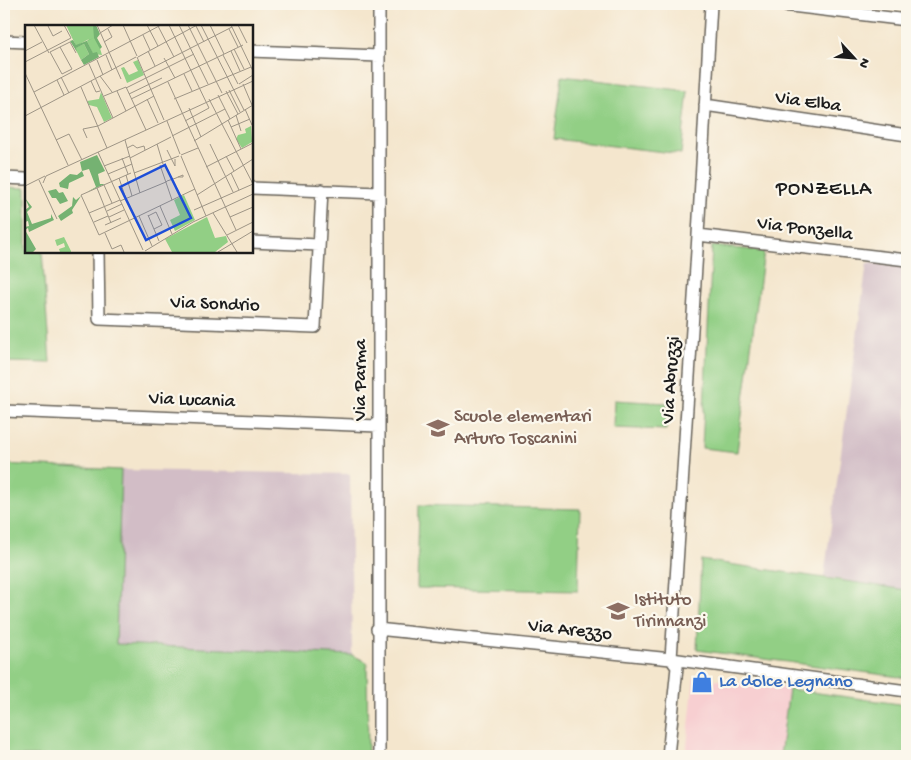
<svg xmlns="http://www.w3.org/2000/svg" width="911" height="760" font-family="'Gochi Hand',sans-serif">
<rect width="100%" height="100%" fill="#fbf7ec"/>
<filter id="ink" filterUnits="userSpaceOnUse"><feTurbulence type="fractalNoise" baseFrequency=".02" numOctaves="2"/><feDisplacementMap in="SourceGraphic" scale="10" xChannelSelector="R" yChannelSelector="G"/><feConvolveMatrix kernelMatrix="1 2 1 2 8 2 1 2 1" color-interpolation-filters="sRGB"/></filter>
<filter id="wash" filterUnits="userSpaceOnUse"><feTurbulence type="fractalNoise" baseFrequency=".0096" numOctaves="4" result="noise"/><feDisplacementMap in="SourceGraphic" scale="20" xChannelSelector="R" yChannelSelector="G"/><feGaussianBlur stdDeviation="1.12" result="paint"/><feColorMatrix in="noise" values="0 0 0 0 0 0 0 0 0 0 0 0 0 0 0 0 0 1.4 0 .05"/><feComposite in="paint" operator="in"/></filter>
<g filter="url(#wash)">
<rect width="100%" height="100%" fill="#f4e6cd"/>
<path fill="#f7cfd1" d="M694,677l95,12 -9,67h-94z"/>
<path fill="#d2bdc6" d="M867,263l40,2v325l-83,-13z
M121,470l229,4 2,181 -237,-11z"/>
<path fill="#92cf85" stroke="#577650" d="M562,76l126,15 -7,63 -127,-15z
M4,187l22,1v63h16l8,112 -46,-1z
M712,246l52,5 -27,201 -35,-4z
M614,400l53,3 -1,27 -53,-2z
M4,464l117,6 -5,174 236,11 15,7 1,94h-364z
M419,505l161,4 -2,82 -161,-3z
M701,560l206,30v88l-210,-28z
M789,689l118,16v51h-127z"/>
</g>
<g filter="url(#ink)">
<g fill="none" stroke-linecap="round" stroke-linejoin="round">
<g stroke="#68635a" stroke-width="14">
<path id="street" d="M775,4l132,16
M4,41l22,1
M251,51l128,5
M705,105l202,30
M4,178l22,1
M251,188l128,5
M698,235l209,25
M251,242l68,3
M98,251l1,68 216,8 7,-137
M4,411l374,15
M377,629l294,30 236,32
M671,659l27,-424 13,-231
M379,756v-752
M668,756l9,-89 -6,-8"/>
</g>
<use href="#street" stroke="#fff" stroke-width="11"/>
</g>
</g>
<defs>
<g id="school-bare" transform="scale(1.725)"><path d="M0-5L7-2L0 1L-7-2ZM-4 1L0 2.5L4 1V4Q0 6-4 4Z" fill="#8d6e63" stroke="#fbf7ec" stroke-width="2.5" paint-order="stroke"/></g>
<g id="shop-bare" transform="scale(1.725)"><path d="M-5-2.5h2.3a2.7 3.5 0 0 1 5.4 0H5L5.5 6h-11ZM-1.5-2.5h3a1.5 2.3 0 0 0-3 0Z" fill="#3f7fe0" stroke="#fbf7ec" stroke-width="2.5" paint-order="stroke"/></g>
</defs>
<g fill-rule="evenodd">
<use href="#school-bare" x="438" y="428"/>
<use href="#school-bare" x="618" y="611"/>
<use href="#shop-bare" x="702" y="682"/>
</g>
<g text-anchor="middle" dominant-baseline="central" stroke-width="4.5" stroke-linejoin="round" paint-order="stroke">
<g font-size="19" fill="#1c1c1c" stroke="#fbf7ec">
<text transform="translate(808 103) rotate(8)">Via Elba</text>
<text transform="translate(805 230) rotate(7)">Via Ponzella</text>
<text transform="translate(215 305) rotate(2)">Via Sondrio</text>
<text transform="translate(361 380) rotate(-90)">Via Parma</text>
<text transform="translate(672 380) rotate(-86)">Via Abruzzi</text>
<text transform="translate(192 401) rotate(2)">Via Lucania</text>
<text transform="translate(570 631) rotate(6)">Via Arezzo</text>
</g>
<g font-size="19" fill="#785e54" stroke="#fbf7ec" text-anchor="start">
<text x="454" y="417">Scuole elementari<tspan x="454" dy="22">Arturo Toscanini</tspan></text>
<text x="634" y="600">Istituto<tspan x="634" dy="22">Tirinnanzi</tspan></text>
</g>
<g font-size="19" fill="#366cbe" stroke="#fbf7ec" text-anchor="start">
<text x="719" y="682">La dolce Legnano</text>
</g>
<g font-size="20" letter-spacing="1" fill="#1c1c1c" stroke="#fbf7ec">
<text x="824" y="190">PONZELLA</text>
</g>
</g>
<g transform="translate(25 25)">
<rect width="228" height="228" fill="#f4e6cd"/>
<path d="M41,0h27l9,30 -9,-1 -6,-13 2,-2 -13,7zM59,19l5,10 -8,6 -6,-12zM113,35l6,15 -17,8 -6,-15 3,-1 5,8 9,-4 -5,-9zM76,67l11,26 -8,4 -7,-15 -8,-2 -2,-4 12,-2zM226,101l1,16 -10,6 -6,-9 2,-4 8,-2 -1,-4zM159,170l11,25 -20,11 -5,-11 10,-5 -6,-15zM182,192l8,21 11,-2 2,6 -13,10h-43l-7,-13zM39,212l7,14v1h-11l-1,-3 6,-2 -1,-4 -7,3 -2,-6z" fill="#92cf85"/>
<path d="M68,0h3l4,9 -3,4 5,9 -2,2 -6,-11 -7,3 6,12 4,-1 2,5 -15,8 -3,-5 8,-6 -5,-10 -8,4 1,4 -7,-11 3,-1 3,5 18,-7zM72,130l8,16 -7,3 2,10h5l-18,8 9,-5 -7,-18 -7,2 2,5 -15,7 -1,6 -8,-2 -1,-4 11,-9 7,1 5,-4 -2,-9zM31,164l3,4 4,-1 5,9 -8,3 -4,-6h-4l-4,-7zM56,171l-9,14 1,3 -12,8 -3,-5 14,-10 1,-9 3,3zM0,173l7,9 -5,5 5,12 19,-6v-4l3,6 -25,12 -1,-4 -3,2 11,19 -3,3h-8v-25l4,-1 -1,-5 -3,1v-12l4,-3z" fill="#75b272"/>
<path fill="none" stroke="#9e9586" stroke-width="1" d="M9,0l15,28M72,0l24,54M98,0l14,31M122,0l11,21M144,0l40,83 -24,13M154,0l29,59M163,0l34,68M176,0l43,85M185,0l14,29M206,0l22,46M213,0l9,18M23,1l5,10 9,-5M133,1l16,31M171,1l8,16M204,4l9,18M75,8l13,-8M118,10l7,15M79,17l8,-5 -4,-8M35,22l12,22 -10,5 -12,-22 20,-10 6,11M209,24l10,20M0,26l17,-9M123,26l7,15M206,26l9,20M81,30l6,15M198,30l15,29M112,32l27,63M113,32l59,-32M139,33l11,20M72,35l6,15M0,37l46,-24 -7,-13M64,39l24,54M119,47l88,-45M0,48l43,92M159,49l8,17M75,51l12,16M36,52l8,16M32,55l7,15M66,56l5,11 4,-1M143,57l68,148M214,59l14,-9M218,59l9,21M56,62l26,61M101,63l68,-34M204,65l11,22M92,66l9,20M201,66l12,23M9,67l127,-67M104,69l33,-16M193,70l12,24M79,71l22,-9 20,43M106,74l112,-54M122,74l11,24M149,74l77,-32M184,74l44,85M164,83l12,29M220,84l7,16M211,90l5,16M0,91l111,-59M203,95l13,29M142,96l13,33M206,102l19,-8M147,111l53,-27M62,113l-4,-9 15,-3 56,-30M31,115l13,-6 13,26M100,115l15,53M169,116l59,-36M132,119l6,20M185,119l23,48M102,123l6,-3 4,3 7,-2 1,4M142,125l8,16v-7M73,127l45,98M156,130l17,-7M156,131l25,60M201,131l8,15M97,133l6,16M105,133l41,-21M135,140l12,35M79,141l26,-10M181,142l47,-24M106,148l-50,22 18,40 96,-46M109,148l45,-17M206,148l8,17M83,149l24,-10M101,150l6,21M94,153l7,21M14,155l18,39M18,158l3,-7 207,-95M79,160l8,18M0,161l20,-10M72,163l14,35M172,170l56,-36M95,176l46,-19 1,-1 9,-3 2,-1 5,-2v2h-5M135,181l12,28M169,185l59,-26M82,186l15,-7M64,188l31,-13M188,188l24,39M123,190l11,26M114,191l13,30M123,191l8,-4 6,13 -8,4M84,192l15,-7M205,192l23,-10M69,197l14,-6M80,200l16,-7M80,208l7,16 9,-4 3,7M202,210l26,-13M120,226l48,-29 60,-28M193,227l35,-21"/>
<path fill="#1d4ed8" fill-opacity="0.15" stroke="#1d4ed8" stroke-width="2.5" d="M140,140l26,53 -45,22 -26,-53z"/>
<rect width="228" height="228" fill="none" stroke="#1c1c1c" stroke-width="2.5"/>
</g>
<rect width="911" height="760" fill="none" stroke="#fbf7ec" stroke-width="20"/>
<g transform="translate(854 58) rotate(116)" stroke="#fbf7ec" stroke-width="4" paint-order="stroke">
<path d="M0-4L9 19L0 12L-9 19Z" fill="#1c1c1c"/>
<text y="-8" font-size="14" font-weight="bold" text-anchor="middle" fill="#1c1c1c">N</text>
</g>
</svg>
